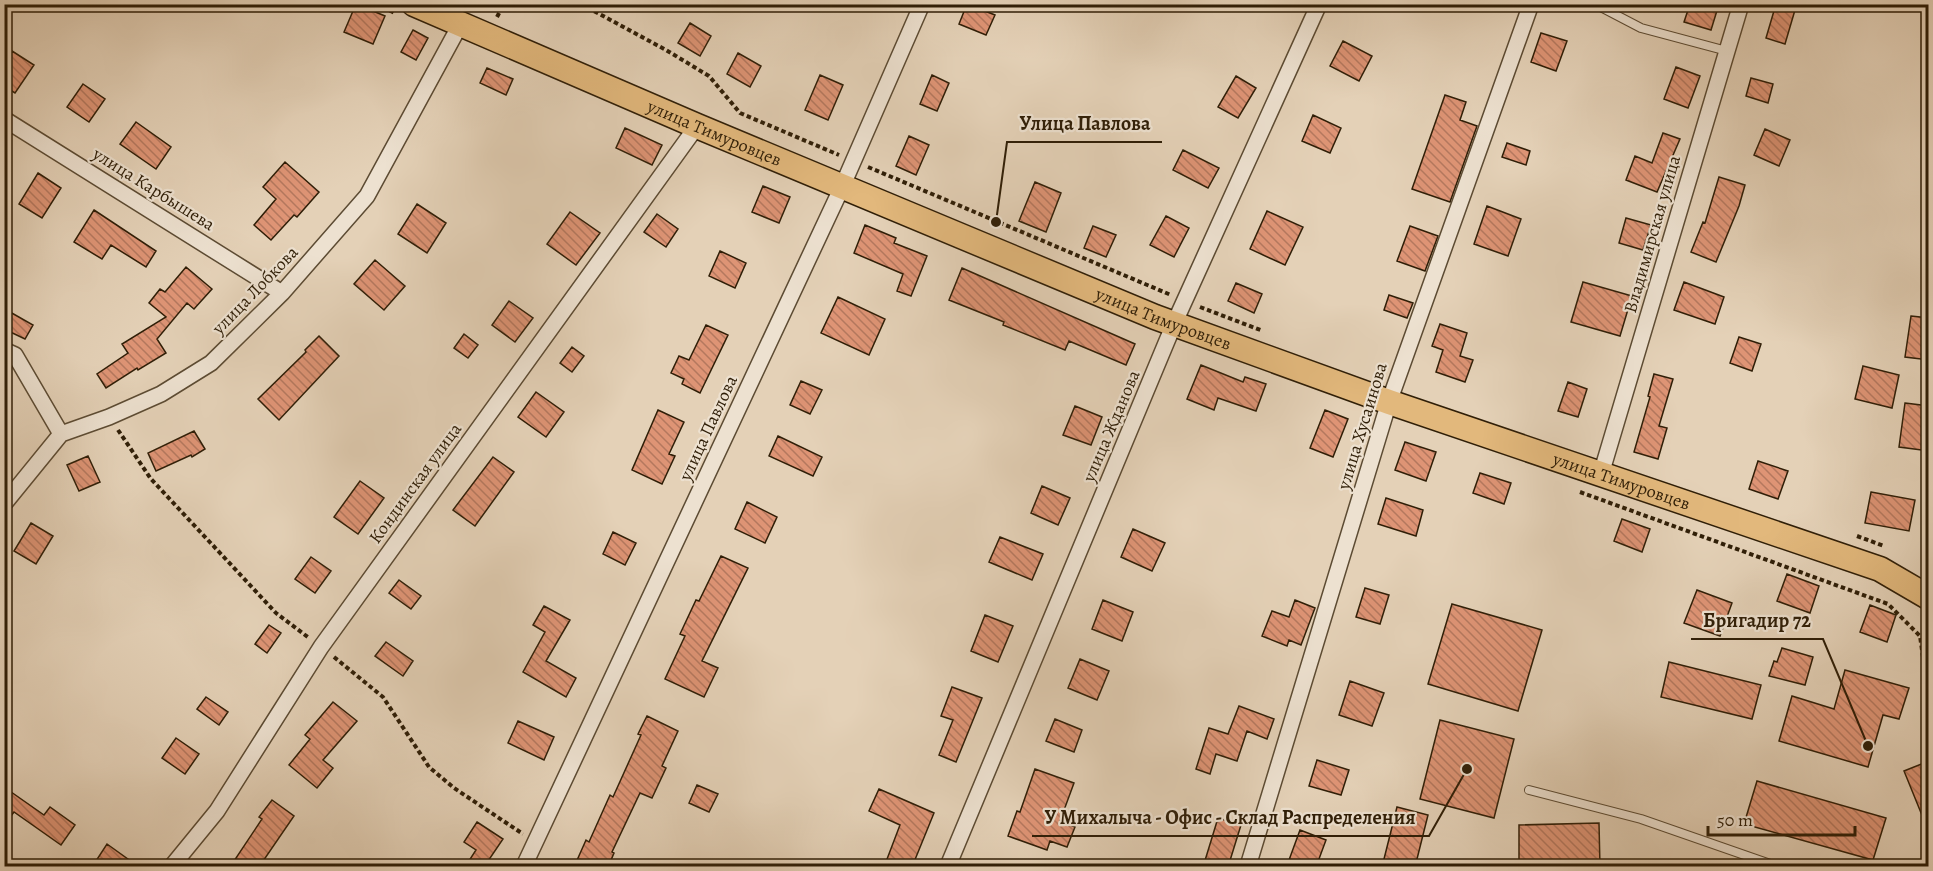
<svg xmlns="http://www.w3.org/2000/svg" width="1933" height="871" font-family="Alegreya,serif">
<defs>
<pattern id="building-back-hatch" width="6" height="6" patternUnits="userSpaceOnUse" patternTransform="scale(1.5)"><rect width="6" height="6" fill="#de9475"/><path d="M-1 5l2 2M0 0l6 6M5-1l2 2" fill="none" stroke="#b4785e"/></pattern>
</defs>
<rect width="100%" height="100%" fill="#e4d1b7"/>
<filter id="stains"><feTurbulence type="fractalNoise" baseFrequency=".00333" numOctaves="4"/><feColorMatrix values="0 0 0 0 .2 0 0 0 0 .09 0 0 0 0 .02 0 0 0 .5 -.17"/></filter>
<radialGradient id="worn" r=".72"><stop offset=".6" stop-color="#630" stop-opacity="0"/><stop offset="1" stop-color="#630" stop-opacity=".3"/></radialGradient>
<path fill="url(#building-back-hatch)" stroke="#2f1e07" stroke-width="1.5" d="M356,4l29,12 -12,28 -29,-12z
M967,4l28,11 -9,20 -27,-11z
M1690,4h29l-8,26 -27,-8z
M1776,4l19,6 -10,34 -19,-6z
M690,23l21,13 -11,20 -22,-13z
M413,30l15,8 -12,22 -15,-8z
M1541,33l26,8 -11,30 -25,-9z
M1343,41l29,15 -13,25 -29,-15z
M12,51l22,14 -19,28 -11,-7v-23z
M738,53l23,13 -11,21 -23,-13z
M1676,67l24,9 -12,32 -24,-9z
M487,68l26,11 -7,16 -26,-12z
M820,75l23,10 -15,35 -23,-10z
M932,75l17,8 -12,28 -17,-7z
M1236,76l20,12 -18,30 -20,-11z
M1751,78l22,6 -5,19 -22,-7z
M83,84l22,15 -16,23 -22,-15z
M1445,95l21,7 -6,18 17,6 -27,76 -38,-13z
M1313,115l28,13 -11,25 -28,-12z
M136,122l35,25 -15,22 -36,-25z
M625,128l37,17 -10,20 -36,-17z
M1765,129l25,11 -11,26 -25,-11z
M1663,133l17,6 -23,53 -31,-12 9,-24 17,7z
M909,136l20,9 -13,30 -20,-9z
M1507,143l23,8 -4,14 -24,-8z
M1183,150l36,18 -11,20 -35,-18z
M285,162l34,30 -22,25 -3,-2 -23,25 -17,-15 22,-26 -13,-12z
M38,173l23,15 -19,30 -23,-14z
M1719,177l26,8 -6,21 -23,56 -25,-10 12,-30 2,1z
M1035,182l26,11 -15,39 -27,-11z
M763,186l27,11 -11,26 -27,-11z
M417,204l29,19 -19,30 -29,-19z
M1487,206l34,13 -13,37 -34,-12z
M94,210l62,41 -10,16 -35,-22 -9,14 -28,-17z
M1267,211l36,16 -18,38 -35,-16z
M570,212l30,21 -24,32 -29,-21z
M657,214l21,15 -12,18 -22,-15z
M1166,216l23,12 -15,29 -24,-12z
M1626,218l25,7 -8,25 -24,-7z
M865,225l31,13 -2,5 33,13 -16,40 -14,-5 6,-17 -49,-21z
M1093,226l23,9 -10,22 -22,-9z
M1410,226l28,10 -13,35 -28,-10z
M720,251l26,12 -11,25 -26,-12z
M375,260l30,26 -21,24 -30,-26z
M186,267l26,22 -18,20 -7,-6 -30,36 9,14 -28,17 -1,-2 -31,20 -9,-14 31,-21 -6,-9 44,-27 -17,-14 11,-14 5,3z
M962,268l173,76 -9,21 -57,-24 -4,9 -62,-25 1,-3 -55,-22z
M1583,282l49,14 -12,40 -49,-14z
M1684,282l40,15 -9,27 -41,-14z
M1236,283l26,11 -8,19 -26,-12z
M1389,295l24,8 -6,15 -23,-8z
M838,297l47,22 -16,36 -48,-22z
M509,301l24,17 -18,24 -23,-17z
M10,312l23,13 -8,14 -21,-10v-6z
M1911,316l18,2v42l-24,-3z
M1440,324l27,9 -7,23 13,4 -8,22 -29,-10 7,-22 -11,-4z
M706,325l22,10 -28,58 -18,-9 2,-5 -13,-6 8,-17 10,4z
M464,334l14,11 -10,13 -14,-10z
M319,336l20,20 -60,64 -21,-21 48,-47 -1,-2z
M1739,337l22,7 -9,27 -22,-8z
M572,347l12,9 -12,16 -12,-9z
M1201,365l42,17 2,-5 21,7 -10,27 -38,-13 -4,12 -27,-11z
M1863,366l36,9 -7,33 -37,-9z
M1654,374l19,5 -14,47 8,2 -9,31 -24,-7 16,-55 -2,-1z
M801,381l21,9 -12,24 -20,-9z
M1568,382l19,7 -9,28 -20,-6z
M536,392l28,20 -18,25 -28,-20z
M1905,403l24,3v45l-30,-4z
M1075,406l27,11 -11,28 -28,-10z
M658,410l26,12 -15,32 6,2 -13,28 -30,-14z
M1325,410l23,9 -15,38 -23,-9z
M194,431l11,18 -13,8 -1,-2 -35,16 -8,-18z
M778,436l44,21 -9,19 -44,-20z
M1405,442l31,10 -10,29 -31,-11z
M88,456l12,26 -21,9 -12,-26z
M493,457l21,15 -39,54 -22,-16z
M1758,461l30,10 -10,28 -29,-10z
M1480,473l31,10 -7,21 -31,-11z
M360,481l24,17 -26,36 -24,-17z
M1042,486l28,12 -12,27 -27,-12z
M1871,492l44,8 -6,31 -44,-8z
M1386,498l37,12 -7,26 -38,-12z
M747,502l30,15 -12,26 -30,-14z
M1622,519l28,10 -8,23 -28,-11z
M31,523l22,13 -17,28 -22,-13z
M1133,529l32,14 -13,28 -31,-14z
M613,532l23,11 -11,22 -22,-11z
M1000,537l43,17 -11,26 -43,-18z
M721,556l27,12 -46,93 16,7 -14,29 -39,-18 20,-43 -5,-2 16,-34 3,1z
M311,557l20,14 -16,22 -20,-14z
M1787,574l32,12 -9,27 -33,-12z
M399,580l22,16 -10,13 -22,-16z
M1365,588l24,7 -9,29 -24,-7z
M1697,590l35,13 -12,33 -36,-13z
M1103,600l30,12 -11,29 -30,-12z
M1295,600l20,8 -14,37 -12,-5 -2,6 -25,-10 10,-25 17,6z
M1452,604l90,26 -24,81 -90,-27z
M1870,605l26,10 -9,27 -27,-10z
M544,606l26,14 -24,41 30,17 -10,19 -43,-25 22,-40 -12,-7z
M985,615l28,11 -15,36 -27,-11z
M269,625l12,8 -14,20 -12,-9z
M386,642l27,19 -10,15 -28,-20z
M1782,648l31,9 -8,28 -36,-9 5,-15 3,1z
M1080,659l29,12 -12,29 -29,-12z
M1669,662l92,23 -9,34 -91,-22z
M1845,670l64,18 -10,31 -16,-4 -15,52 -89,-26 13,-45 42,13z
M1350,681l34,12 -12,33 -33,-11z
M952,687l30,11 -26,64 -17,-7 14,-35 -12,-4z
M206,697l22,15 -9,13 -22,-16z
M333,702l24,19 -34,39 10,8 -16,20 -28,-23 21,-26 -5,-4z
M1239,706l35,13 -7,20 -20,-8 -10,30 -21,-7 -6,20 -14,-5 13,-41 19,6z
M647,716l31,15 -16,35 4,2 -14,30 -12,-5 -28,59 2,1 -6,14h-34l12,-27 3,2 21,-47 3,2 28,-62 -3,-1z
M1055,719l27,11 -8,22 -28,-11z
M1440,720l74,19 -20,79 -74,-19z
M518,721l36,16 -10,23 -36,-17z
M176,738l23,16 -14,20 -23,-16z
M1317,760l32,10 -8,25 -32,-9z
M1929,761v69h-1l-24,-59z
M1035,769l39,14 -14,38 15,6 -8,20 -17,-6 -3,9 -39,-14 9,-25 3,1z
M1757,781l129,37 -13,42 -129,-36z
M697,785l21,9 -9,18 -20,-9z
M4,787l40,28 6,-8 25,18 -14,20 -47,-33 -10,13z
M879,789l55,24 -22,54h-28l16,-42 -31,-14z
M272,800l22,16 -35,51h-29l32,-48 -3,-2z
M1397,807l31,8 -13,52h-33z
M1218,818l23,7 -13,42h-25z
M477,822l26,17 -19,28h-19l11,-17 -12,-8z
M1599,823l1,44h-81v-42z
M1300,830l26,10 -10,27h-10l-17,-7z
M107,844l32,23h-47z"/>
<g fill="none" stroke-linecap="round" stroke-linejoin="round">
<g stroke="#5c4b33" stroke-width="10">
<path id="lane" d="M1595,4l46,24 86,23
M1529,790l112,29 135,47"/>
</g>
<g stroke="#5c4b33" stroke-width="18">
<path id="street" d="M4,119l278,174
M4,350l11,5 46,79
M1601,474l140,-470
M4,504l57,-70 48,-17 52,-23 50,-31 71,-70 85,-97 93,-171
M172,866l45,-55 104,-164 376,-521
M524,866l318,-679 80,-183
M948,866l226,-542 145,-320
M1248,866l141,-464 142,-398"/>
</g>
<g stroke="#2f1e07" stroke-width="27">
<g id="primary">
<path id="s1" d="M414,4l283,122 458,191 234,85 491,167 48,28"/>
</g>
</g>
<path stroke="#2f1e07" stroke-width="4" stroke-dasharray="4.5 3" stroke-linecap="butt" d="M376,4l19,9
M581,4l85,46 43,26 31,37 99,42
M497,17l7,-13
M868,167l303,128
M1200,307l63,24
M118,430l33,49 125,134 33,25
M1580,492l308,112 32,32 4,28
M1857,536l27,10
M334,657l49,40 46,70 25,21 69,46"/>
<use href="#lane" stroke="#ede1d0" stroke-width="8"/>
<use href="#street" stroke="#ede1d0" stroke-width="15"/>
<use href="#primary" stroke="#e2b87c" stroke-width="24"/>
</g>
<g text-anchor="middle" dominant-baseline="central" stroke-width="4.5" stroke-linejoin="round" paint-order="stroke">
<g font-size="18" fill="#2f1e07" stroke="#ede1d0">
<text stroke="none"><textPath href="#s1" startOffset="327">улица Тимуровцев</textPath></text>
<text transform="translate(154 189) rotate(32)">улица Карбышева</text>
<text transform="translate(1652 234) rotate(-74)">Владимирская улица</text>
<text transform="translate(255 290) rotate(-46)">улица Лобкова</text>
<text stroke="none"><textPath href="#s1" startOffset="813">улица Тимуровцев</textPath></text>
<text transform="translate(1111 426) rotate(-67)">улица Жданова</text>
<text transform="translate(1362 426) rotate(-73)">улица Хусаинова</text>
<text transform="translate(708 428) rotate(-65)">улица Павлова</text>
<text stroke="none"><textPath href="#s1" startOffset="1299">улица Тимуровцев</textPath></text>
<text transform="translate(415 483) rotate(-54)">Кондинская улица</text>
</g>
</g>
<path fill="none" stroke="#2f1e07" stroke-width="2" d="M996 222L1007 142H1162M1868 746L1823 639H1691M1467 769L1429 836H1032"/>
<g fill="#2f1e07" stroke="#ede1d0" stroke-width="2">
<circle cx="996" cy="222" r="6"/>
<circle cx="1868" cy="746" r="6"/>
<circle cx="1467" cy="769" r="6"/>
</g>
<g font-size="20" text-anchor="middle" font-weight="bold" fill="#2f1e07" stroke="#ede1d0" stroke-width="4.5" stroke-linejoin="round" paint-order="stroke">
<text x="1085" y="130">Улица Павлова</text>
<text x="1757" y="627">Бригадир 72</text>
<text x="1230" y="824">У Михалыча - Офис - Склад Распределения</text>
</g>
<rect width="1933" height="871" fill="none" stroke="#e4d1b7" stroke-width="24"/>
<rect x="6" y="6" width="1921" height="859" fill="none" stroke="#2f1e07" stroke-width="3"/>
<rect x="12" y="12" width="1909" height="847" fill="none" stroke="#2f1e07" stroke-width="1.5"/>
<path d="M1708 826v9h147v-9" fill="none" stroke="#2f1e07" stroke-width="3"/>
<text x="1717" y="826" font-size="18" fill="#2f1e07" stroke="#ede1d0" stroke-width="4.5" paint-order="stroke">50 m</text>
<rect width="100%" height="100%" filter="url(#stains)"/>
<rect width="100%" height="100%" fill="url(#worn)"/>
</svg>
